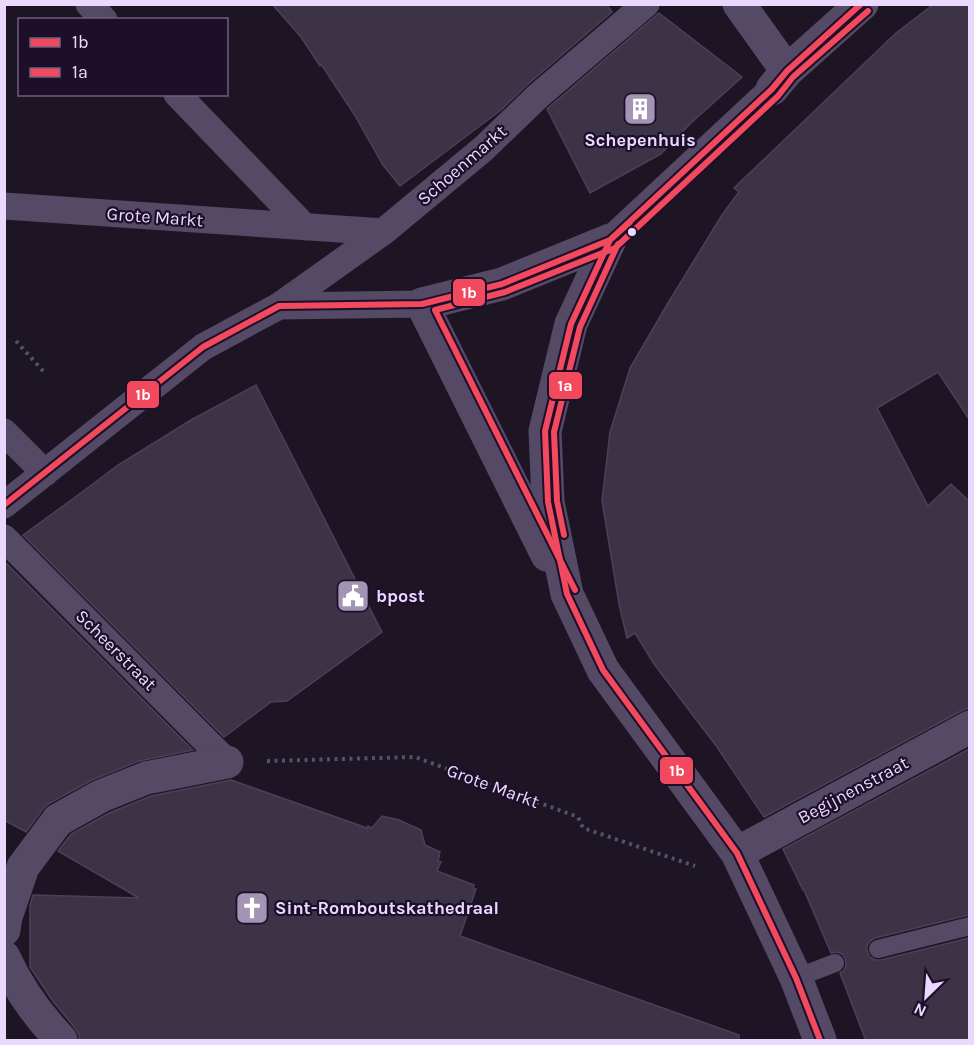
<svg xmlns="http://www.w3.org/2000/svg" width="974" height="1045" font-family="Karla,sans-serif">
<rect width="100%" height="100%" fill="#1d1524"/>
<path fill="#3d3346" stroke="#4c4058" stroke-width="1.5" d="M272,4h334l6,8 -84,72 -27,26 -101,76 -17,-21 -29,-51 -33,-50 -1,2 -19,-29z
M934,4h35v415l-31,-47 -61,36 51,98 23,-22 18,17v207l-8,3 -197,106 -47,-70 -63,-83 -19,-31 -8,5 -8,-34 -17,-103 8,-69 20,-64 38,-65 54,-88 17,-23 -5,-4 162,-155z
M659,13l83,64 -51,46 -30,31 -71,39 -43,-84z
M256,385l126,247 -95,69 -16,1 -47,35 -201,-202 47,-34 48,-36 73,-45z
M4,561l189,189 -54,11 -47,19 -44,24 -5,5 -17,23 -22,-12z
M969,749v166l-94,23 -5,3 -3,5v5l3,6 5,3h6l88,-22v103h-103l-26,-68 4,-3 2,-5 -1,-7 -3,-4 -5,-2 -6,1 -27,-63h-1l-20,-41z
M231,780l136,48 1,-2 4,2 10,-12 17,4 22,10 4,15 15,7 -2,9 3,1 -4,9 37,14 -1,3 3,1 -16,47 279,99v6h-660v-6l-4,-7 -23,-28 -22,-33v-62l3,-10 106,3 -81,-47 13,-17 38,-21 42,-17z"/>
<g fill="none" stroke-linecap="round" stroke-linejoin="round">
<path stroke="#4f546a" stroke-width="4" stroke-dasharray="3 4.5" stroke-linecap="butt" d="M16,341l28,31
M267,761l148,-4 163,60 5,11 112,38"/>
<path stroke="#544a65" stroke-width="18" d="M878,949l92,-23
M796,978l39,-15"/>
<path stroke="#544a65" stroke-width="27" d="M89,4l15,16
M177,94l128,133
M4,206l379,26
M610,240l162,-151
M279,306l143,-2
M4,432l41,41
M4,505l199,-158 76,-41 104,-74 100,-83 55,-53 108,-92
M4,538l223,224"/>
<path stroke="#544a65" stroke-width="33" d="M739,4l48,67
M772,89l15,-18 75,-67
M610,240l-39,84 -26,107 3,71 19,92 36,76 134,183 59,125 24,62
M547,555l-125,-251 80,-20 108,-44
M737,853l233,-126
M4,930l2,-13 17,-50 35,-47 43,-24 45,-18 81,-16
M4,957c14,31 34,59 57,83"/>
<g stroke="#1d0f2a" stroke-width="10">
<path id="bus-1" d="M4,505l199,-158 76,-41 143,-2 80,-20 108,-44 20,-18
M820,1040l-24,-62 -59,-125 -134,-183 -36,-76 -19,-92 -3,-71 26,-107 39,-84 162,-151 15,-18 74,-67"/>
</g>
<g stroke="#1d0f2a" stroke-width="10">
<path id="bus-2" d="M564,535l-7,-34 -3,-69 26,-105 38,-83
M575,590l-140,-280 70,-18 110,-44 163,-152 15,-19 75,-66"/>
</g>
<use href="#bus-1" stroke="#f3495e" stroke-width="6"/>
<use href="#bus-2" stroke="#f3495e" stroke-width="6"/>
</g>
<defs>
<g id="building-square" transform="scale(1.725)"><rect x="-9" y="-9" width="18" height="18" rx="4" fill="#a294b2" stroke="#1d0f2a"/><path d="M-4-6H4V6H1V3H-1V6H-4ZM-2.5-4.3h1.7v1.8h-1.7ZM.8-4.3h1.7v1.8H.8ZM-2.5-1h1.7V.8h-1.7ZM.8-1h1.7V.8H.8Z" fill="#fff"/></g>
<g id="civic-square" transform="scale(1.725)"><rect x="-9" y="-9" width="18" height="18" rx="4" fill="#a294b2" stroke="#1d0f2a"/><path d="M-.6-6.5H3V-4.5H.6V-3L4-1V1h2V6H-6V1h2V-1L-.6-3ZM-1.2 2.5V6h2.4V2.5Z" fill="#fff"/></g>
<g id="church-square" transform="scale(1.725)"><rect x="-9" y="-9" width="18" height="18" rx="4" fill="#a294b2" stroke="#1d0f2a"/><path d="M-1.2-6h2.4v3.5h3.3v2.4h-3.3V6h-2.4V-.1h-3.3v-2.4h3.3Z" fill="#fff"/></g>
</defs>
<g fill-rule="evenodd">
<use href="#building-square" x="640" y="109"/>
<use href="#civic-square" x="353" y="596"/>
<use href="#church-square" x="252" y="908"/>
</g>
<circle fill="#ead8ff" stroke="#1d0f2a" stroke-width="2" cx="632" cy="232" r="5"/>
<g text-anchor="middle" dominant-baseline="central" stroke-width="4.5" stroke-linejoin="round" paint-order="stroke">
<g font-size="18" font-weight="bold" fill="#ead8ff" stroke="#1d0f2a" text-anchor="start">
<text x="640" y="140" text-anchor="middle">Schepenhuis</text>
<text x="376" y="596">bpost</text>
<text x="275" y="908">Sint-Romboutskathedraal</text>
</g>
<g font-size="18" fill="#ead8ff" stroke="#1d0f2a">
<text transform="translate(462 165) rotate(-41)">Schoenmarkt</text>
<text transform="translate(155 217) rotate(4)">Grote Markt</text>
<text transform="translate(116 650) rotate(45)">Scheerstraat</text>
<text transform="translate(493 786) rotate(20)">Grote Markt</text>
<text transform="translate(853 790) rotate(-28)">Begijnenstraat</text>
</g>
</g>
<g stroke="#1d0f2a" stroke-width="2">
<rect x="452" y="278" width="34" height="29" rx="6" fill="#f3495e"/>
<rect x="548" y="371" width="35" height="29" rx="6" fill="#f3495e"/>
<rect x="126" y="380" width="34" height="29" rx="6" fill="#f3495e"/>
<rect x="659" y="756" width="35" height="29" rx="6" fill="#f3495e"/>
</g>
<g font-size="16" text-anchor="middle" font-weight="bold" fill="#fff">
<text x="469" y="298">1b</text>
<text x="565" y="391">1a</text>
<text x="143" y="400">1b</text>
<text x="677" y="776">1b</text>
</g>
<rect width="974" height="1045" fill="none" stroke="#ead8ff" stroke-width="12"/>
<rect x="18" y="18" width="210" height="78" fill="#1d0f2a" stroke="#6f5f7f" stroke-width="1.5"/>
<rect x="30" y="38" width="30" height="9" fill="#f3495e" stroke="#6f5f7f" stroke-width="1.5"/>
<text x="72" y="48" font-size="18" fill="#ead8ff">1b</text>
<rect x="30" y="68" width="30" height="9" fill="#f3495e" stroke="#6f5f7f" stroke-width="1.5"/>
<text x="72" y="78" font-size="18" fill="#ead8ff">1a</text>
<g transform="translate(926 997) rotate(205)" stroke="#1d0f2a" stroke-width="4.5" paint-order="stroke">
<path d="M0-4.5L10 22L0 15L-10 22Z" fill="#ead8ff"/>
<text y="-9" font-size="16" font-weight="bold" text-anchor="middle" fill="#ead8ff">N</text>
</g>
</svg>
